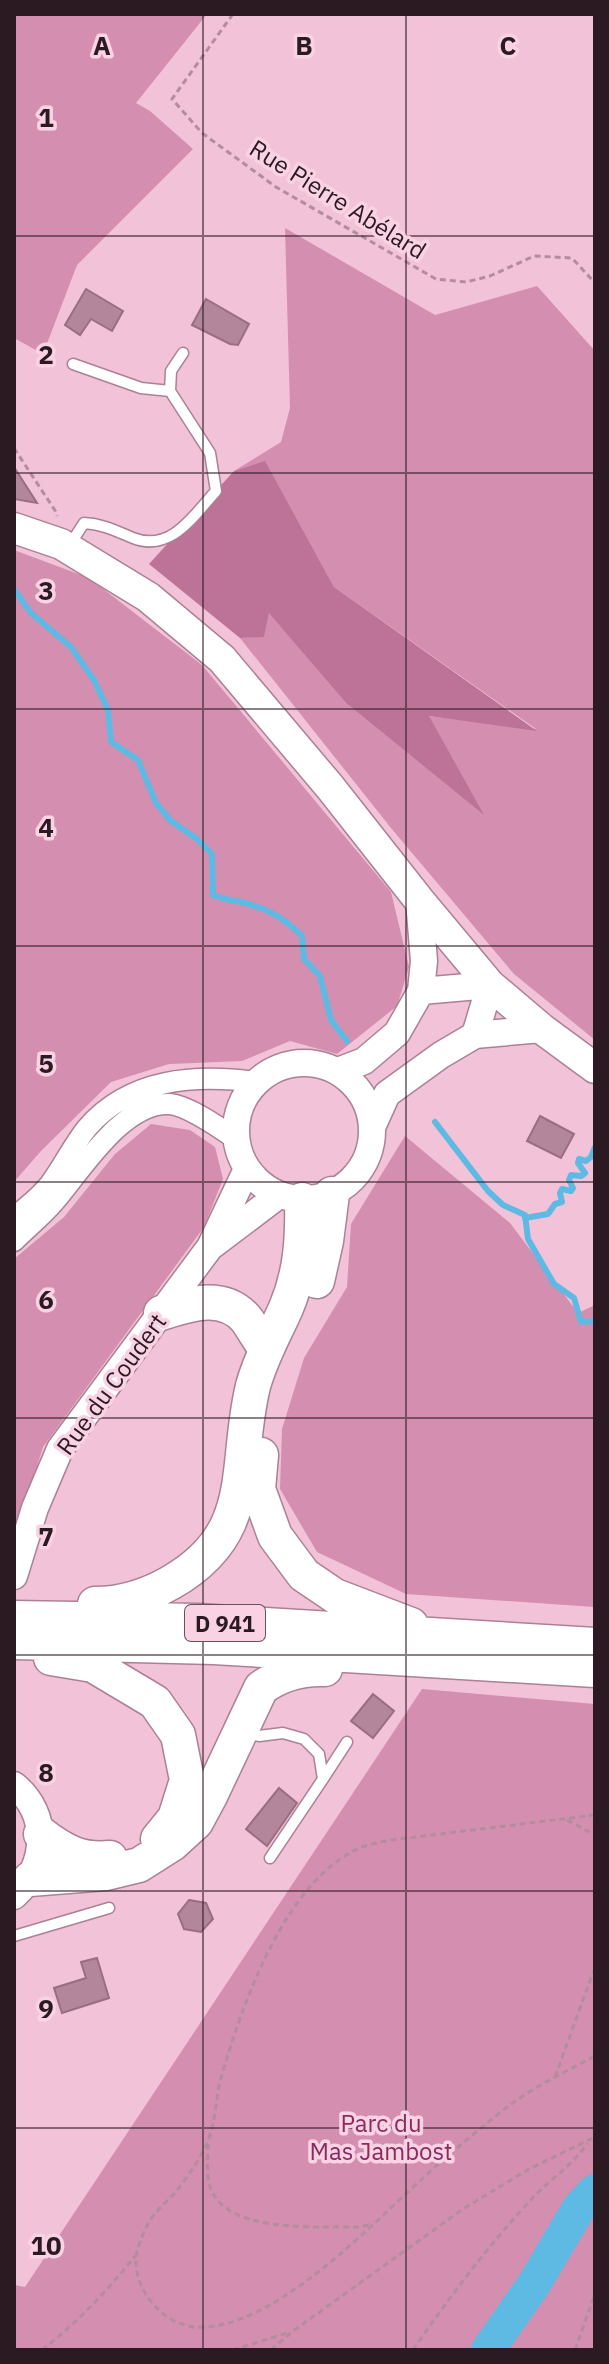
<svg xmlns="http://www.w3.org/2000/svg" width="609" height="2364" font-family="'IBM Plex Sans',sans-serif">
<rect width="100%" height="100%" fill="#f2c2d8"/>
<path fill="#d48eb0" d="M14,14h193l-71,89 14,8 43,38 -116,116 -34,89 -29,-16z
M285,228l150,87 102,-29 58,65v689l-81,-66 -123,-146 -151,-190 24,-2 5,-24 77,91 136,110 -54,-97 108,13 -202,-142 -69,-125 -31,9 47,-29 9,-34z
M14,550l75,28 113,87 189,227 18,75 -12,39 -60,48 -47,-13 -48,20 -73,3 -58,18 -70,69 -27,31z
M151,1124l39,6 25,17 8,32 -19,48 -161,220 -29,92v-280l50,-42 51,-63z
M405,1136l105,87 68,90 17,-8v302l-189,-13 -89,-42 -37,-63 2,-60 22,-71 43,-71 4,-63z
M422,1689l173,15v646h-581v-65l11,2z"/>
<path fill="#bd7297" d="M265,461l69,126 203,144 -108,-15 55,99 -138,-112 -77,-90 -5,24 -24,1 -91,-74 85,-93z"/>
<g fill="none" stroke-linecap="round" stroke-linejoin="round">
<path stroke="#5ebae3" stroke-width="6" d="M14,589l17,24 40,34 23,33 14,30 3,32 27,18 18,43 15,18 26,18 15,15 1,41c11,5 21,5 32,8 24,6 40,16 57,33l2,23 16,17 11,44 16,21
M435,1122l53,69 15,14 22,10 3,24 26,45 20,14 7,24 14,-1
M525,1218l23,-4 7,-10 7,-2 -2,-9 2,-4 9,2 2,-3 -4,-8 2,-5 10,1 4,-3 -7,-10 1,-4 7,2 5,-4 4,-10"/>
<path stroke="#5ebae3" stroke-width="34" d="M488,2350l46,-66 45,-76 16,-17"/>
</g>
<path fill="#b3869b" stroke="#996e82" stroke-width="2" d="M86,289l37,22 -11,20 -21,-12 -11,16 -15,-10z
M206,299l43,25 -11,21 -8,-1 -38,-19z
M14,467l23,36 -23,-4z
M540,1116l34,18 -13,24 -34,-17z
M373,1694l21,17 -21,27 -22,-17z
M279,1788l18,15 -30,43 -21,-17z
M189,1900l17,3 7,16 -12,13 -17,-3 -6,-15z
M97,1958l12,40 -47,15 -8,-25 32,-10 -5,-16z"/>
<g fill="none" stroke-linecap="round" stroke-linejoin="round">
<g stroke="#ac8095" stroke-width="13">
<path id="service" d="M73,364l68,24 29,3
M69,546l15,-23c19,1 32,8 49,15 38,15 61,-23 83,-47l-6,-38 -40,-62 1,-20 12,-18
M246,1733l13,3 24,-3 21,6 15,15 4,25 -53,79
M323,1779l24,-37
M14,1936l95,-28"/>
</g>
<g stroke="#ac8095" stroke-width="23">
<path id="minor" d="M14,1218c12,-11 26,-21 36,-34 13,-17 23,-39 37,-56 43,-50 108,-54 169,-46
M14,1241c13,-13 28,-25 40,-39 27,-31 69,-101 116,-98 19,2 50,24 66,35"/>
</g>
<g stroke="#ac8095" stroke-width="29">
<path id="tertiary" d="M421,991l69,-6 -15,50
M236 1131a68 68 0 1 1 136 0a68 68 0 1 1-136 0Z
M338,1071l26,-10 33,-28 24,-42 3,-30 -5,-61
M373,1125l14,-31 54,-39 34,-20 67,-6
M213,1245l66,-50
M14,1576l21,-68 25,-59 150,-202 37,-78
M14,1785c36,29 34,81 0,111"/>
</g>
<g stroke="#ac8095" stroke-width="33">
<path id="secondary" d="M14,528l47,16 87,53 74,62 108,128 89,113 71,85 52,44 53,39"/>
</g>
<g stroke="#ac8095" stroke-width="37">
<path id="trunk" d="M317,1281l9,-40 6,-47
M161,1313c29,-9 63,-21 86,7 6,9 12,19 18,28
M261,1455l-3,34 17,47 29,39 31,21 76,29
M95,1604c27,0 52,-8 75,-21 88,-50 63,-115 83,-197 8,-29 21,-51 33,-78 15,-35 17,-71 16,-108
M14,1618l185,3 396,24
M14,1642l200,5 381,23
M51,1658l42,7 62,37 23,33 9,45 -12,38 -17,21
M41,1834c22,17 40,27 69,24
M30,1879l76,-6 33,-8 33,-21 24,-22 14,-26 51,-108c19,-14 40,-20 64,-19"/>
</g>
<path stroke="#b38d9e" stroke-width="3" stroke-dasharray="6 4" stroke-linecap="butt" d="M233,14l-61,85 30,34 74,54 160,92 30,3 24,-6 44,-20 38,2 23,25
M14,448l42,64 1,4
M595,1815l-204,25c-10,2 -20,4 -29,7 -77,32 -120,158 -141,231 -6,21 -5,46 -14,65 -8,18 -21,36 -33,51 -7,7 -15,14 -21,22 -7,9 -17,32 -17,44 -1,31 27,64 59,67 76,5 175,-101 228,-149 27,-25 55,-48 83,-70 27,-21 59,-36 89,-52
M567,1820l28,15
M555,2077l40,-110
M208,2144c0,12 -2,26 1,38 10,53 109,44 149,45l11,-2
M42,2350c36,-28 65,-59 93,-94
M233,2350l57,-18
M271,2350l22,-19 170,-122 66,-40 66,-32
M413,2350c35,-51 72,-100 114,-146 19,-22 44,-37 61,-61
M575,2350l20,-56"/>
<use href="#service" stroke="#fff" stroke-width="10"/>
<use href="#minor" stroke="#fff" stroke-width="20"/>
<use href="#tertiary" stroke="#fff" stroke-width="26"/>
<use href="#secondary" stroke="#fff" stroke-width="30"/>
<use href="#trunk" stroke="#fff" stroke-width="34"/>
</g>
<path fill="none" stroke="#2b1a22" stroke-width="2" stroke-opacity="0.55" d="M203,14v2336M406,14v2336M14,236h581M14,473h581M14,709h581M14,946h581M14,1182h581M14,1418h581M14,1655h581M14,1891h581M14,2128h581"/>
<g text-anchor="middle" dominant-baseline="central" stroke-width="7" stroke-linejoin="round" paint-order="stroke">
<rect fill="#f9d2e4" stroke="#69515c" stroke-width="2" x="185" y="1605" width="80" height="36" rx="6"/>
<g font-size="22" font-weight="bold" fill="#2b1a22">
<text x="225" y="1623">D 941</text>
</g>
<g font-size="24" fill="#2b1a22" stroke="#f9d2e4">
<text transform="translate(338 199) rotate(32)">Rue Pierre Abélard</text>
<text transform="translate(111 1384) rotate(-54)">Rue du Coudert</text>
</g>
<g font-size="24" fill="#882c5f" stroke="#f9d2e4">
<text x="381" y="2123">Parc du<tspan x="381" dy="28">Mas Jambost</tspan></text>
</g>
</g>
<g font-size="26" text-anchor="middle" font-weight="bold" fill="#2b1a22" stroke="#f9d2e4" stroke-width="7" stroke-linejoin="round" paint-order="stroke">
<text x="102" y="55">A</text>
<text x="304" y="55">B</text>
<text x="508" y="55">C</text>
<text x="46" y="127">1</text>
<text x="46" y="364">2</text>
<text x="46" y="600">3</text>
<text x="46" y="837">4</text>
<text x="46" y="1073">5</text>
<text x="46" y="1309">6</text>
<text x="46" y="1546">7</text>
<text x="46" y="1782">8</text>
<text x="46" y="2018">9</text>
<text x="46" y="2255">10</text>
</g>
<rect width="609" height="2364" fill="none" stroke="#2b1a22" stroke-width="32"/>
</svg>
